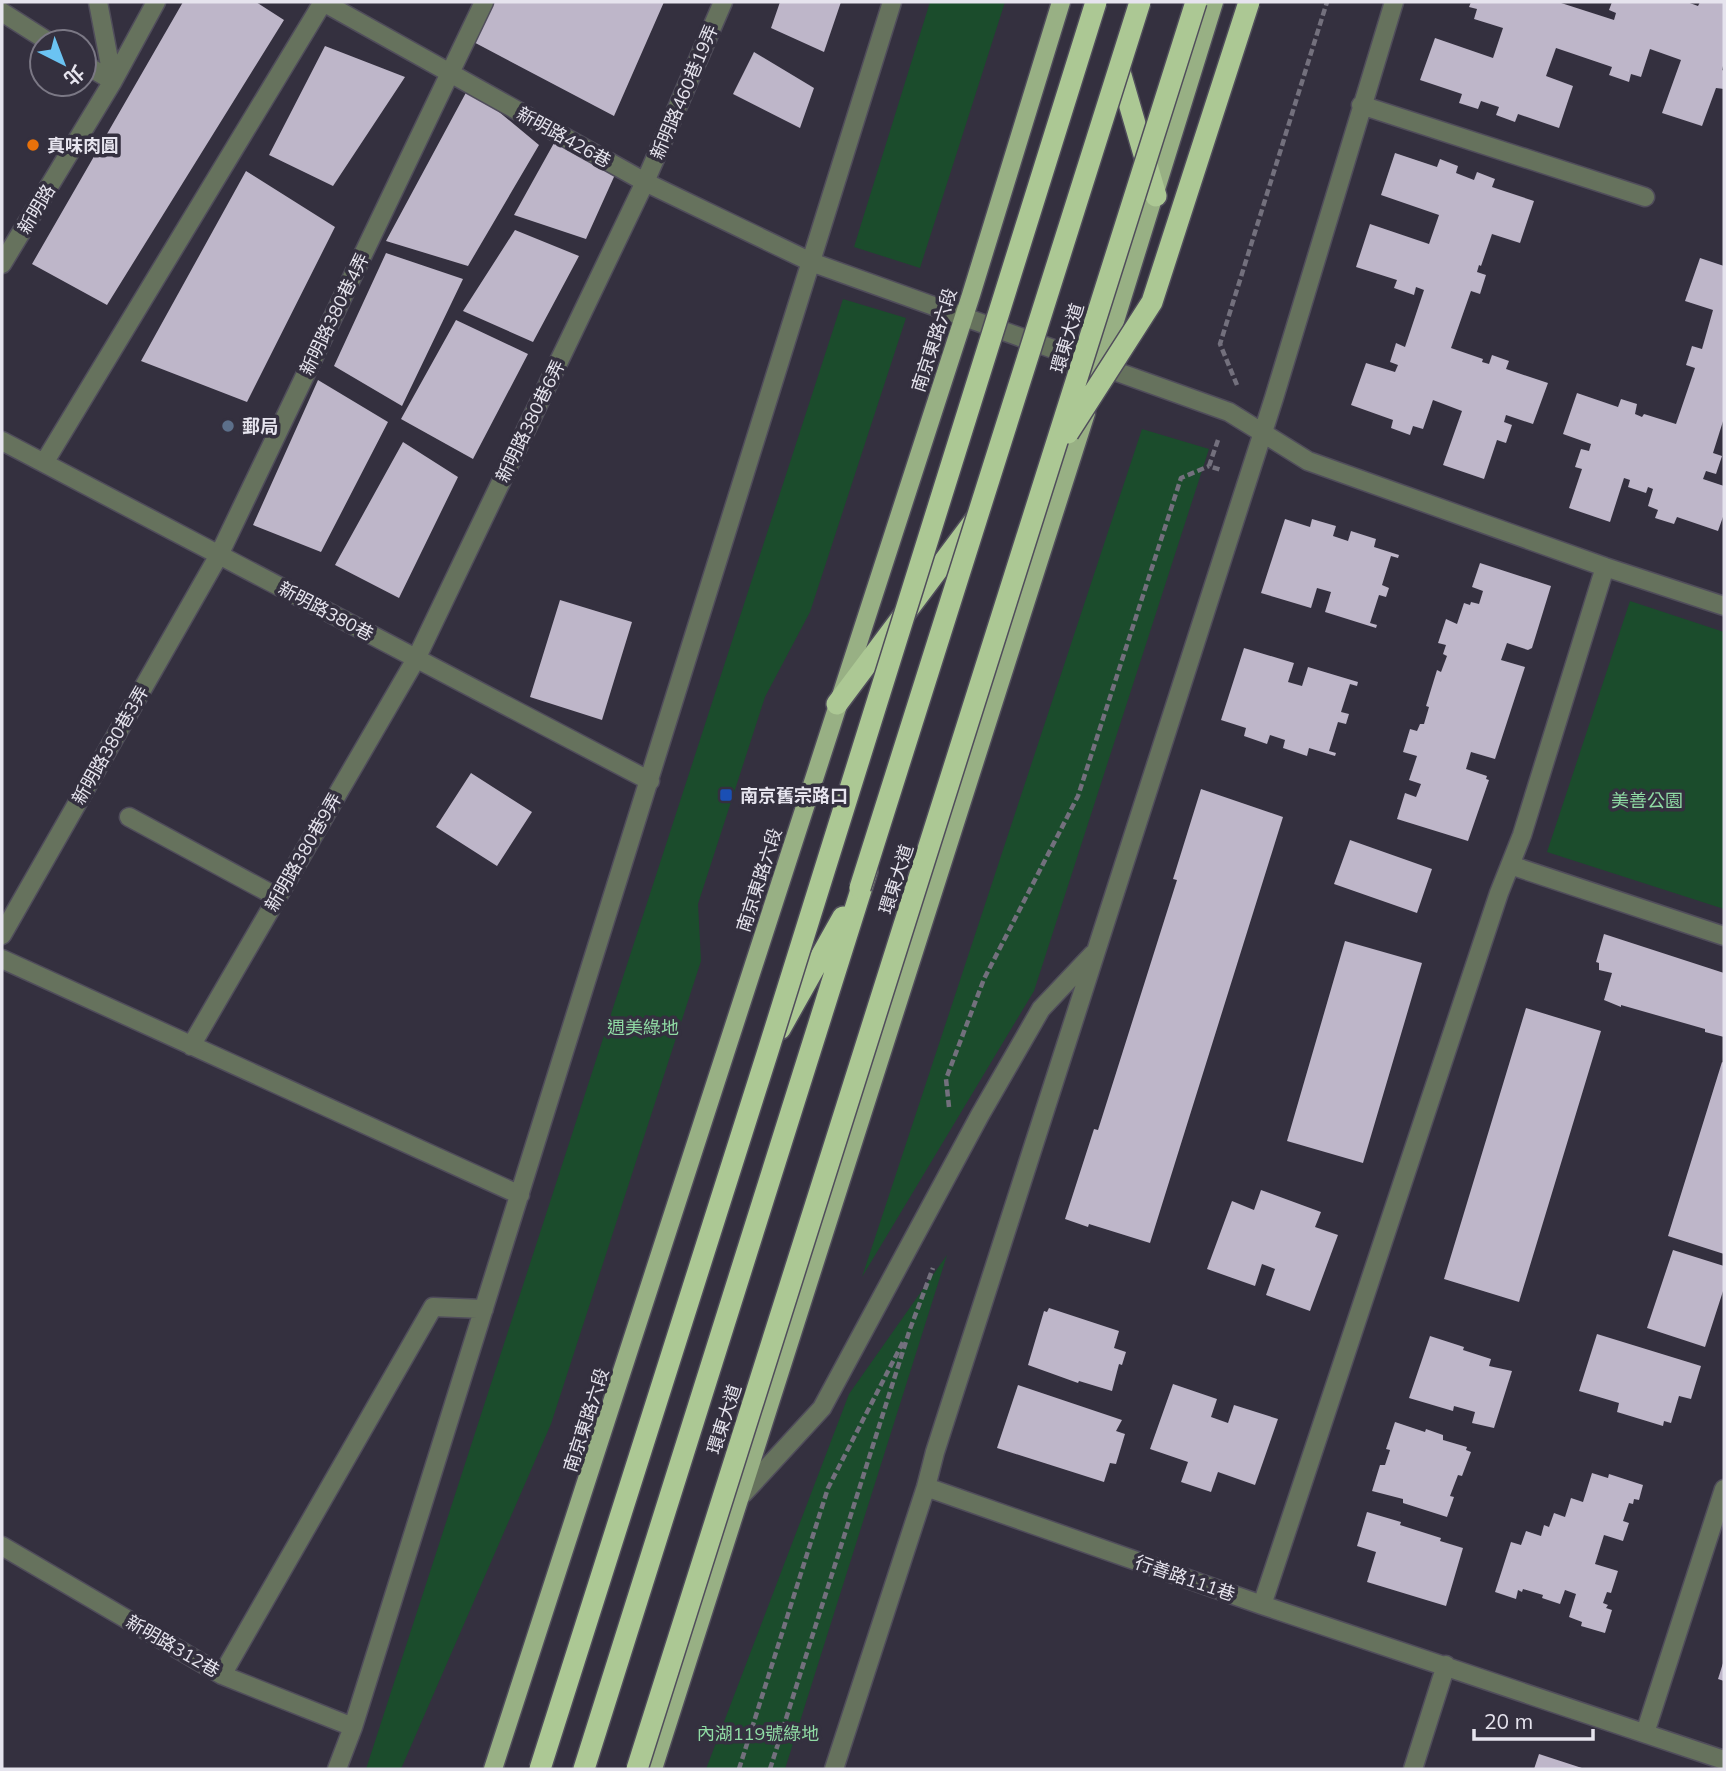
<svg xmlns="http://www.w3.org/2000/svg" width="1726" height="1771" font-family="Mulish,'Noto Sans TC',sans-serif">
<rect width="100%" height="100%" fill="#34303f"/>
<path fill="#1b4c2c" d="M930,2h75l-85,266 -66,-21z
M843,299l63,19 -96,294 -45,85 -67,207 3,57 -150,463 -150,345h-35z
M1142,429l67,20 -175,542 -172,286z
M1630,601l94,31v277l-177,-57z
M947,1255l-162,514h-79l143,-375z"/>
<path fill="#beb6c9" d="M183,2h73l28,18 -177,285 -75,-41z
M487,2h177l-50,114 -148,-78z
M780,2h61l-17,50 -53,-24z
M1471,2h87l56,18 2,-7 -7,-3 3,-8h75l11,4 2,-4h24v60l-2,8 2,1v18l-8,-1 -14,38 -40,-13 19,-53 -31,-11 -9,28 -10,-3 -2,8 -20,-7 3,-8 -56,-19 -10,28 27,10 -14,42 -41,-14 -3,8 -19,-7 3,-8 -18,-6 -3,8 -19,-6 3,-9 -42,-14 15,-42 58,20 10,-30 -29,-9 3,-10 -8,-2z
M325,46l80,31 -72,109 -64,-31z
M754,52l60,36 -14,40 -67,-34z
M469,87l70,58 -71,121 -82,-25z
M559,134l59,34 -32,71 -72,-24z
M1395,153l42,14 3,-8 18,7 -2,7 18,7 3,-8 18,7 -3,8 42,14 -14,42 -28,-9 -11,32 -2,-1 -2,7 9,3 -6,19 -9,-3 -20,57 32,11 -1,3 7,2 3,-9 17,6 -3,8 42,14 -15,41 -27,-9 -2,7 8,3 -6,18 -9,-3 -13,39 -41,-14 19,-54 -29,-11 -10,29 -10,-3 -3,9 -19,-7 2,-8 -42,-15 15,-42 29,9 3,-7 -8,-3 6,-19 9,4 19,-57 -8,-3 -2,8 -20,-7 3,-8 -41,-13 14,-43 59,20 10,-29 -58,-20z
M246,171l89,56 -88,175 -106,-41z
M515,230l64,26 -46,86 -70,-31z
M386,253l77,26 -61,127 -68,-40z
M1700,258l24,8v152l-11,35 9,3 -6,18 -10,-3 -3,8 21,7v28l-6,17 -41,-14 -3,7 -19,-6 3,-8 -10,-4 5,-17 -5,-2 -2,6 -18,-6 2,-7 -6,-2 -14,44 -41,-14 13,-39 -7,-2 6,-18 8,2 2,-7 -28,-10 14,-41 41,14 3,-8 16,5 -2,10 7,3 2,-3 32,10 19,-56 -9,-3 6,-19 10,3 11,-39 -28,-9z
M456,320l72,34 -55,105 -72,-40z
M318,380l70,42 -67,130 -68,-27z
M403,442l55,35 -59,121 -64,-33z
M1285,519l25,8 2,-8 24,7 -3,10 15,5 3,-10 25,8 -2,8 25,8 -1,3 -7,-2 -9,29 7,3 -3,9 -7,-2 -9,28 7,2 -1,3 -51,-16 6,-20 -14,-4 -6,20 -50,-15z
M1480,563l71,23 -19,62 -4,2 -21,-7 -6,17 24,7 -30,92 -24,-7 -2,7 -3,10 21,7 -1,3 3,1 -21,61 -71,-22 8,-26 11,4 5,-13 -12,-4 8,-24 -14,-4 7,-23 7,2 3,-7h4l5,-17 -3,-1 11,-36 4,2 6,-16 -4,-2 3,-9 -8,-2 8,-24 11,5 7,-21 6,2 1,-3 8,2 4,-13 -11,-4z
M560,600l72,22 -30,98 -72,-23z
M1244,648l50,15 -6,19 14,4 6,-19 50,15 -1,4 -7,-2 -9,28 8,2 -3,10 -8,-2 -9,29 7,2 -1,3 -26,-8 -2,8 -24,-8 2,-8 -15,-5 -3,9 -23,-8 2,-8 -25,-8z
M471,773l61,39 -35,54 -61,-39z
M1201,789l82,28 -133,426 -61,-19 -1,3 -23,-8 29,-90 4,1 79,-250 -4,-1z
M1350,840l82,29 -15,44 -83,-29z
M1604,934l120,39v64l-19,-5v-3l-84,-24v2l-17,-7 8,-27 -13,-3v-7l-3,-1z
M1345,941l77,22 -59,200 -76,-22z
M1526,1008l75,23 -82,271 -75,-23z
M1722,1062l2,1v191l-56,-18z
M1261,1190l60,22 -6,15 23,8 -28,76 -44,-16 9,-26 -13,-5 -7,22 -48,-17 25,-68 22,9z
M1673,1250l51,16v22l-19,59 -58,-19z
M1049,1308l70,23 -5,17 12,4 -4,13 -3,-1 -7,27 -33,-10 -1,2 -50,-18 16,-54 3,1z
M1597,1334l104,32 -10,33 -12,-3 -8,27 -7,-2 -1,5 -46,-14 2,-9 -40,-12z
M1430,1336l34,11 -1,3 28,9 -2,7 23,5 -18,57 -22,-5 3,-11 -21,-6 -1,5 -44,-13z
M1173,1384l44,15 -6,18 17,6 6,-18 44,14 -23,66 -37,-13 -7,20 -30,-10 7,-20 -38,-13z
M1018,1385l104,35 -6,11 9,3 -9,30 -6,-1 -6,19 -107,-34z
M1395,1422l30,10 1,-3 17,6v5l24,7 -1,3 5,2 -9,24 -4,-1 -8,21 4,1 -7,20 -44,-14v-4l-31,-8 8,-26h5l5,-15 -4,-1z
M1592,1473l16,5 1,-4 34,11 -4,15 -5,-1 -1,5 -4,-1 -6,18 6,2 -6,18 -19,-6 -9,29 23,7 -7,22 -4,-1 -4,11 5,2 -2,3 6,2 -7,23 -24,-7 1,-4 -13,-5 7,-23 -11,-4 -5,14 -18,-6 1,-3 -20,-6 -1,3 -4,-2 -2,9 -21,-7 16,-50 10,3 5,-14 15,5 3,-11 5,2 5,-14 11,4 6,-19 12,4z
M1367,1512l34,10 -1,3 41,13 -1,3 23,7 -17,58 -79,-24 9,-30 -19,-6z
M1724,1660v21l-6,-2z
M1539,1754l46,15h-51z"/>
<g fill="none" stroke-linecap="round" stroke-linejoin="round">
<g stroke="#504d5b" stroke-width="21">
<path id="minor" d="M98,2l15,79
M323,2l322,180 166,80 418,150 79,49 297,106 119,39
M2,12l47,30
M84,64l29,17
M1361,105l284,92
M2,264l111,-183 43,-79
M2,441l648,340
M44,463l279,-461
M129,817l148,80
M1510,865l214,71
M2,935l217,-380 265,-553
M2,959l518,236
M191,1046l225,-387 229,-477 78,-180
M926,1487l336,118 462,155
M743,1494l79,-86 158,-293 61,-106 52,-55
M2,1546l220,129 131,52
M1262,1605l237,-712 23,-58 83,-268
M222,1675l211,-368 51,2
M1645,1733l79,-244
M337,1769l16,-42 539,-1725
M834,1769l92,-282 9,-35 339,-1054 120,-396
M1413,1769l33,-104"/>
</g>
<g stroke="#504d5b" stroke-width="21">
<path id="major" d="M1097,379l117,-377
M493,1769l478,-1474 90,-293
M653,1769l433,-1356"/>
</g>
<g stroke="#504d5b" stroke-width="24">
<path id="highway" d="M1120,72l36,124
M837,704l138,-184
M780,1029l63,-112
M584,1769l283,-898"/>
</g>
<path stroke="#73707d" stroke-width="4.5" stroke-dasharray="7 3.5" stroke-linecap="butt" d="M1237,385l-17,-41 107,-342
M1218,440l-9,26 12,4
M949,1107l-3,-28 38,-100 94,-183 103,-318 28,-12
M739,1769l89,-281 75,-146
M770,1769l140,-440 23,-61"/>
<use href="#minor" stroke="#66725d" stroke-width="18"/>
<use href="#major" stroke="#98b084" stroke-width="18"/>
<use href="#highway" stroke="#acc894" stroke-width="21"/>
<g stroke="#504d5b" stroke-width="24" stroke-linecap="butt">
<path id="highway-bridge" d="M1068,433l84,-131 97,-300
M860,888l280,-886
M540,1769l228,-718 328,-1049
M637,1769l559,-1767"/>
</g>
<use href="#highway-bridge" stroke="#acc894" stroke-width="21"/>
</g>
<circle fill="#e8710a" stroke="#34303f" stroke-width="2.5" cx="33" cy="145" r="7"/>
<circle fill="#5c6f8a" stroke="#34303f" stroke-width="2.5" cx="228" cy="426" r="7"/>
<rect fill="#1a4fb4" stroke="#34303f" stroke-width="2.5" x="719" y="788" width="14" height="14" rx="3.5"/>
<g text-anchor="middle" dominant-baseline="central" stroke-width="7" stroke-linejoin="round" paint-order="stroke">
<g font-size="18" fill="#e6e4ee" stroke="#34303f">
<text transform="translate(684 92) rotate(-67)">新明路460巷19弄</text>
<text transform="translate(564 137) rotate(29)">新明路426巷</text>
<text transform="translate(36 209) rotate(-59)">新明路</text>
<text transform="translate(334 314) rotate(-64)">新明路380巷4弄</text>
<text transform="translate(1067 338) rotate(-73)">環東大道</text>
<text transform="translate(934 340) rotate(-72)">南京東路六段</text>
<text transform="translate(530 421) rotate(-64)">新明路380巷6弄</text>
<text transform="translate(326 611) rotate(28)">新明路380巷</text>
<text transform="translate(110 745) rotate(-60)">新明路380巷3弄</text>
<text transform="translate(303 852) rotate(-60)">新明路380巷9弄</text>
<text transform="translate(896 879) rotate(-72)">環東大道</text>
<text transform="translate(759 880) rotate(-72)">南京東路六段</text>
<text transform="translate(724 1419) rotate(-72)">環東大道</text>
<text transform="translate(586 1420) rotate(-72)">南京東路六段</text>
<text transform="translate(1185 1578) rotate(19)">行善路111巷</text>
<text transform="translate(173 1646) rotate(30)">新明路312巷</text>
</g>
<g font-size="18" font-weight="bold" fill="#e6e4ee" stroke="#34303f" text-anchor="start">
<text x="47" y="145">真味肉圓</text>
<text x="242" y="426">郵局</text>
<text x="740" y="795">南京舊宗路口</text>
</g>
<g font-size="18" fill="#90dca5" stroke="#34303f">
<text x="1647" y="800">美善公園</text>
<text x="643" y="1027">週美綠地</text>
<text x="758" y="1733">內湖119號綠地</text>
</g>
</g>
<rect width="1726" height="1771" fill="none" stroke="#e6e4ee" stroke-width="7"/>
<g transform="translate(63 63) rotate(138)"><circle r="33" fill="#34303f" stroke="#7b7885" stroke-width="2"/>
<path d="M0-5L12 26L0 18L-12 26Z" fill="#6bc3f2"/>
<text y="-10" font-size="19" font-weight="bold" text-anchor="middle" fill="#e6e4ee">北</text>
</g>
<path d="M1474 1729v10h119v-10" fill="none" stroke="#e6e4ee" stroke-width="3.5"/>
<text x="1484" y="1729" font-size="21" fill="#e6e4ee" stroke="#34303f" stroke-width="5" paint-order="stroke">20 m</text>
</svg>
